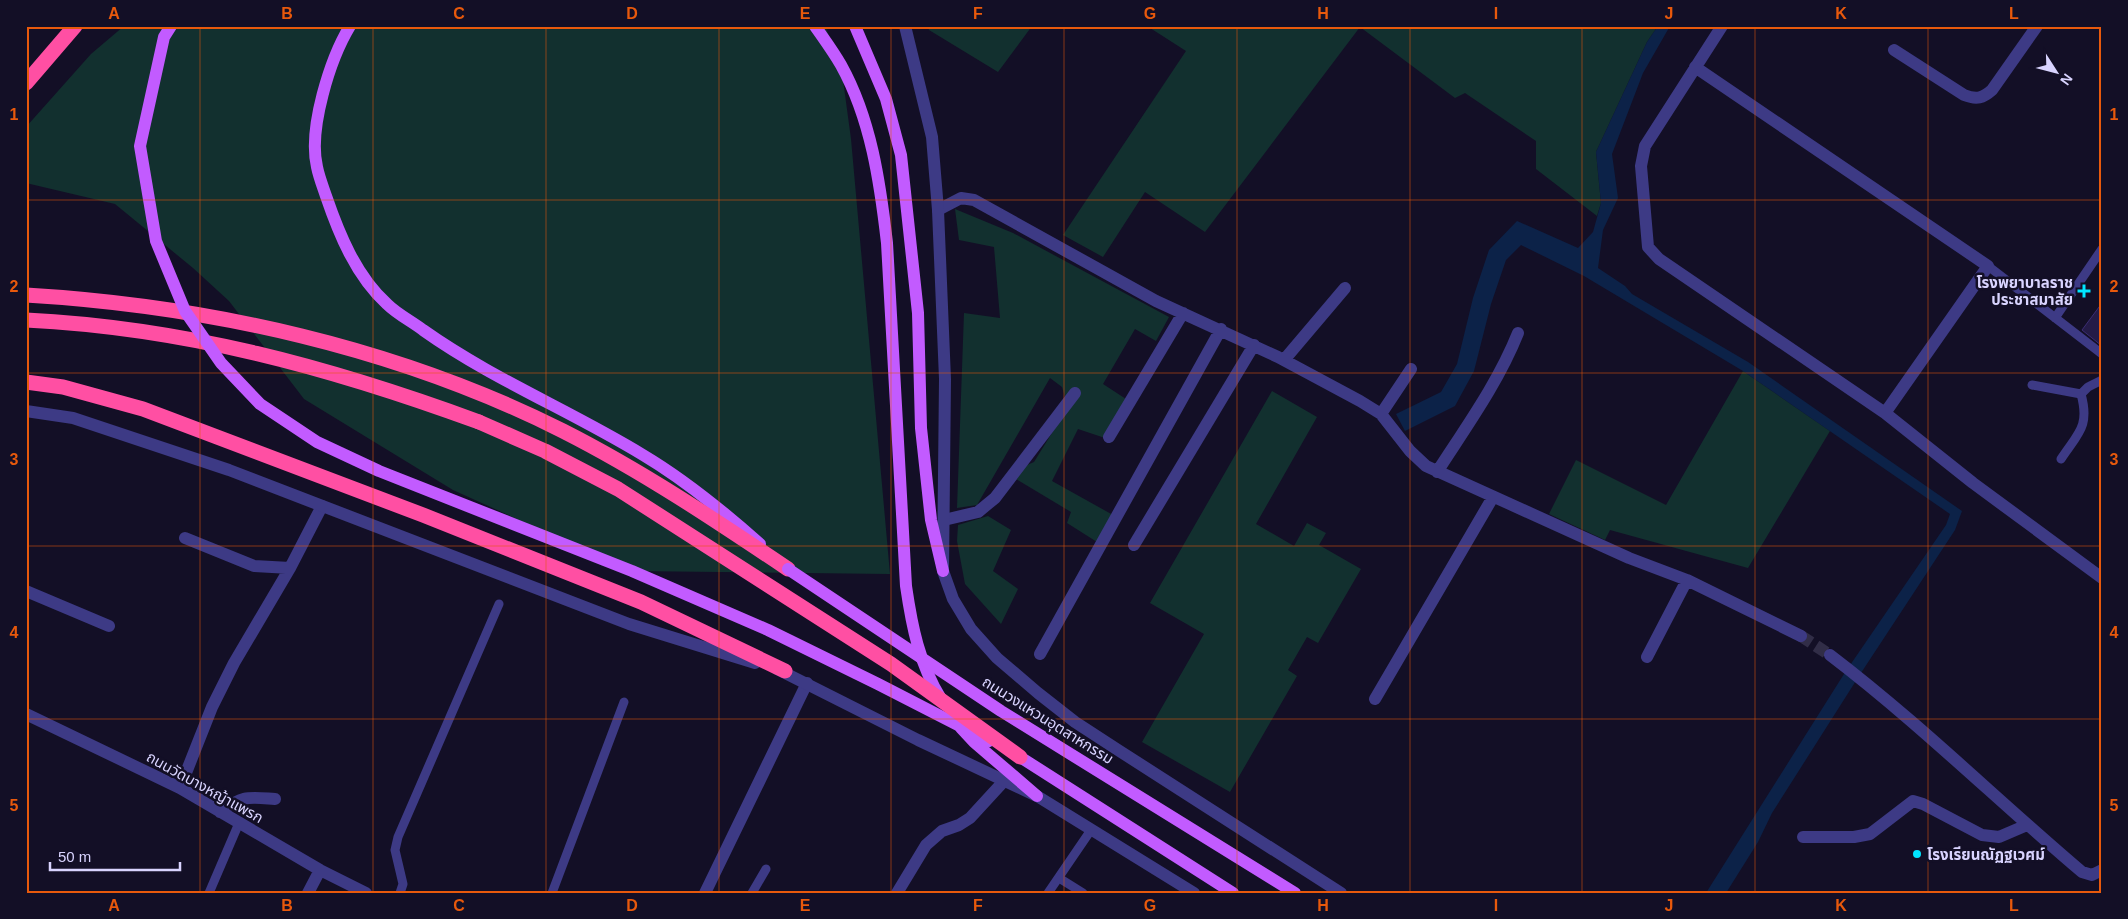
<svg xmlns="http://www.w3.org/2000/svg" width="2128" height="919" font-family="Arial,'Noto Sans Thai',sans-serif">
<rect width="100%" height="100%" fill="#130f26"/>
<path fill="#12302f" d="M124,26h701l16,39 10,74 39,435 -258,-3 -179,-81 -149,-91 -75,-98 -36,-33 -78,-64 -89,-21v-56l65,-73z
M928,26h104l-34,46 -69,-42z
M1147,26h511l-11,16 -51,110 5,51 -4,13 -61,-47v-28l-71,-48 -10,5 -95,-71 -155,205 -60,-40 -42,65 -40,-22 123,-184z
M955,209l58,24 156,84 -13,24 -21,-12 -32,55 23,15 -21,39 -27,-9 -26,52 61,34 -16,27 -30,-19 4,-11 -55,-33 2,-10 16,-7 34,-55 -6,-20 -12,-9 -73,127 -20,3 7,-195 36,5 -6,-71 -35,-7z
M1743,371l87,60 -82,137 -138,-38 -5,10 -56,-26 27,-54 90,45z
M1272,391l45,26 -61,107 38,22 13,-23 19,10 -7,12 42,24 -43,74 -11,-6 -19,33 9,6 -67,116 -88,-50 62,-108 -54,-31z
M988,516l23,14 -18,41 25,18 -17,35 -36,-40 -8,-43 1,-16z"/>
<path fill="#0c2248" d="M1658,26h12l-27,47 -31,81 6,44 -15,32 -5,38 27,18 7,8 116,68 214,149 -7,19 -96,146 -87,137 -14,29 -32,51h-20l138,-219 102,-149 4,-11 -207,-143 -159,-95 -63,-31 -15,15 -15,44 -17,67 -19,35 -50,25 -9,-17 45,-22 16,-28 16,-66 16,-48 28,-29 61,27 15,-16 8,-29 -5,-51 51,-110z"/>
<path fill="#241b47" stroke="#3b2d73" d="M2102,303v43l-20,-16z"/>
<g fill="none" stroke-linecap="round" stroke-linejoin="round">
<path stroke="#312d47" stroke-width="12" stroke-dasharray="12 6" stroke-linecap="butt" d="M1801,636l29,19"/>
<path stroke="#3d3a85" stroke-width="9" d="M1988,266l114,88
M2055,318l47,-69
M2032,385l49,9
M2061,459c17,-26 29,-32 20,-65l7,-7 14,-7
M1059,878l24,15
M209,893l30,-70
M400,893l3,-9 -8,-34 3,-13 101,-233
M552,893l72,-191
M752,893l14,-24
M1048,893l43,-63"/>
<path stroke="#3d3a85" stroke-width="12" d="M1722,26l-77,120 -4,20 7,81 11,12 226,154 88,70 129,95
M1894,50l70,45c13,5 19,3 28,-5l45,-64
M1695,67l293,199 -103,147
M938,210l23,-12 13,2 182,101 122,56 82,44 21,13 29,37 16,15 203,92 58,22 114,56
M1284,360l61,-72
M1381,414l30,-45
M1109,437l74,-124
M1437,472c29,-45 61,-89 81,-139
M944,520l34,-8 17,-14 80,-105
M185,538l69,28 36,2
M1134,545l120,-200
M26,591l83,35
M1040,654l181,-325
M1830,655c88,67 167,145 252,217l10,3 10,-5
M1647,657l40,-77
M1375,699l118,-202
M26,714l154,74 140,82 46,23
M180,788l32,-81 22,-44 56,-95 32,-62
M220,812c24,-17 27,-15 55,-13
M1803,837h51l16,-3 43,-33 10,3 59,31 17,2 28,-12
M308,893l12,-23
M705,893l102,-210
M897,893l29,-48 16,-14 17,-6 11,-7 34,-37"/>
<path stroke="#3d3a85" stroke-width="12" d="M905,26l27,111 6,73 7,169 -2,192 10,28 18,30 26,29 41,35 37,29 43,28 223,143
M26,411l47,7 156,52 400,154 126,39
M777,669l141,71 119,56 157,97"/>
<path stroke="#c25bff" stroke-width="12" d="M350,26c-20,33 -42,103 -33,141 2,10 6,20 9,29 13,38 30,80 61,108 10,10 24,17 36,26 69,49 148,81 220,125 42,25 80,56 117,89
M815,26c9,13 18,25 26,39 30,54 39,117 46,178l19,343c6,41 13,77 35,113
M855,26l31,73 15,56 17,158 3,115 10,92 12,51
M961,728l13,14 63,54
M1020,757l213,136"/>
<path stroke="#ff4fa3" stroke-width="15" d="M26,83l49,-57
M26,295c184,11 372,53 537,136 79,40 152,89 225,138
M26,320c160,8 303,47 453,102
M26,382l37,5 80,22 280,106 218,87 144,69"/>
<path stroke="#c25bff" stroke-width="12" d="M171,26l-7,11 -24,109 16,95 29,70 36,52 39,41 57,38 62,29 253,100 136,59 110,54 111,57
M788,569l213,142 294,182"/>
<path stroke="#ff4fa3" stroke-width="15" d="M479,422l66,29 73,38 273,175 129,93"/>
</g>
<path fill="none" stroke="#e8590c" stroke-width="1" stroke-opacity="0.55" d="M200,26v867M373,26v867M546,26v867M719,26v867M891,26v867M1064,26v867M1237,26v867M1410,26v867M1582,26v867M1755,26v867M1928,26v867M26,200h2076M26,373h2076M26,546h2076M26,719h2076"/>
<g fill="#00e5ff" stroke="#130f26" stroke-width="2">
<path d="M2081.5 283.5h5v5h5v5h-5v5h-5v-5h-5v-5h5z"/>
<circle cx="1917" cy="854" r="5"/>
</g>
<g text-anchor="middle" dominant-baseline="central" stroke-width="5" stroke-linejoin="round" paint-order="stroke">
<g font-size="15" font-weight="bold" fill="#d9d4ff" stroke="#130f26" text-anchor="end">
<text x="2073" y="282">โรงพยาบาลราช<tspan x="2073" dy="17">ประชาสมาสัย</tspan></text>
<text x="1927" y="854" text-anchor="start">โรงเรียนณัฏฐเวศม์</text>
</g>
<g font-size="15" fill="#d9d4ff" stroke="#130f26">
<text transform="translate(1048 720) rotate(32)">ถนนวงแหวนอุตสาหกรรม</text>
<text transform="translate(205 787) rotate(29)">ถนนวัดบางหญ้าแพรก</text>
</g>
</g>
<rect width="2128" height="919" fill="none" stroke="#130f26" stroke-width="55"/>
<g transform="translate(2056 72) rotate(126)" stroke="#130f26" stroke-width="4" paint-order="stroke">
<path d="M0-4L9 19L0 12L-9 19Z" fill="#d9d4ff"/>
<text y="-8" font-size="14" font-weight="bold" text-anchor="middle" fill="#d9d4ff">N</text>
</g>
<path d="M50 862v8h130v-8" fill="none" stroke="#d9d4ff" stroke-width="2.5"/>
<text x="58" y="862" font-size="15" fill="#d9d4ff" stroke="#130f26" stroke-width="4" paint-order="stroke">50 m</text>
<rect x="28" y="28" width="2072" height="864" fill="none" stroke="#e8590c" stroke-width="2"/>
<g font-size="16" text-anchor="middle" font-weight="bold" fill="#e8590c">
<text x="114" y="19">A</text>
<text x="287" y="19">B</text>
<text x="459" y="19">C</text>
<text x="632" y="19">D</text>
<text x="805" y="19">E</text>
<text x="978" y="19">F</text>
<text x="1150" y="19">G</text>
<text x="1323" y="19">H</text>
<text x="1496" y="19">I</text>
<text x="1669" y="19">J</text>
<text x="1841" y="19">K</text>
<text x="2014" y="19">L</text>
<text x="14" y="120">1</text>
<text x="2114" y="120">1</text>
<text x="14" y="292">2</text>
<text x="2114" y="292">2</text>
<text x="14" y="465">3</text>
<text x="2114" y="465">3</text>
<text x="14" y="638">4</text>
<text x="2114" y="638">4</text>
<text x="14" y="811">5</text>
<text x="2114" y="811">5</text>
<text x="114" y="911">A</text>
<text x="287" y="911">B</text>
<text x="459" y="911">C</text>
<text x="632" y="911">D</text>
<text x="805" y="911">E</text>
<text x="978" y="911">F</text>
<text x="1150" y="911">G</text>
<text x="1323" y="911">H</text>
<text x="1496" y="911">I</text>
<text x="1669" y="911">J</text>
<text x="1841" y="911">K</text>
<text x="2014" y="911">L</text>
</g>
</svg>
